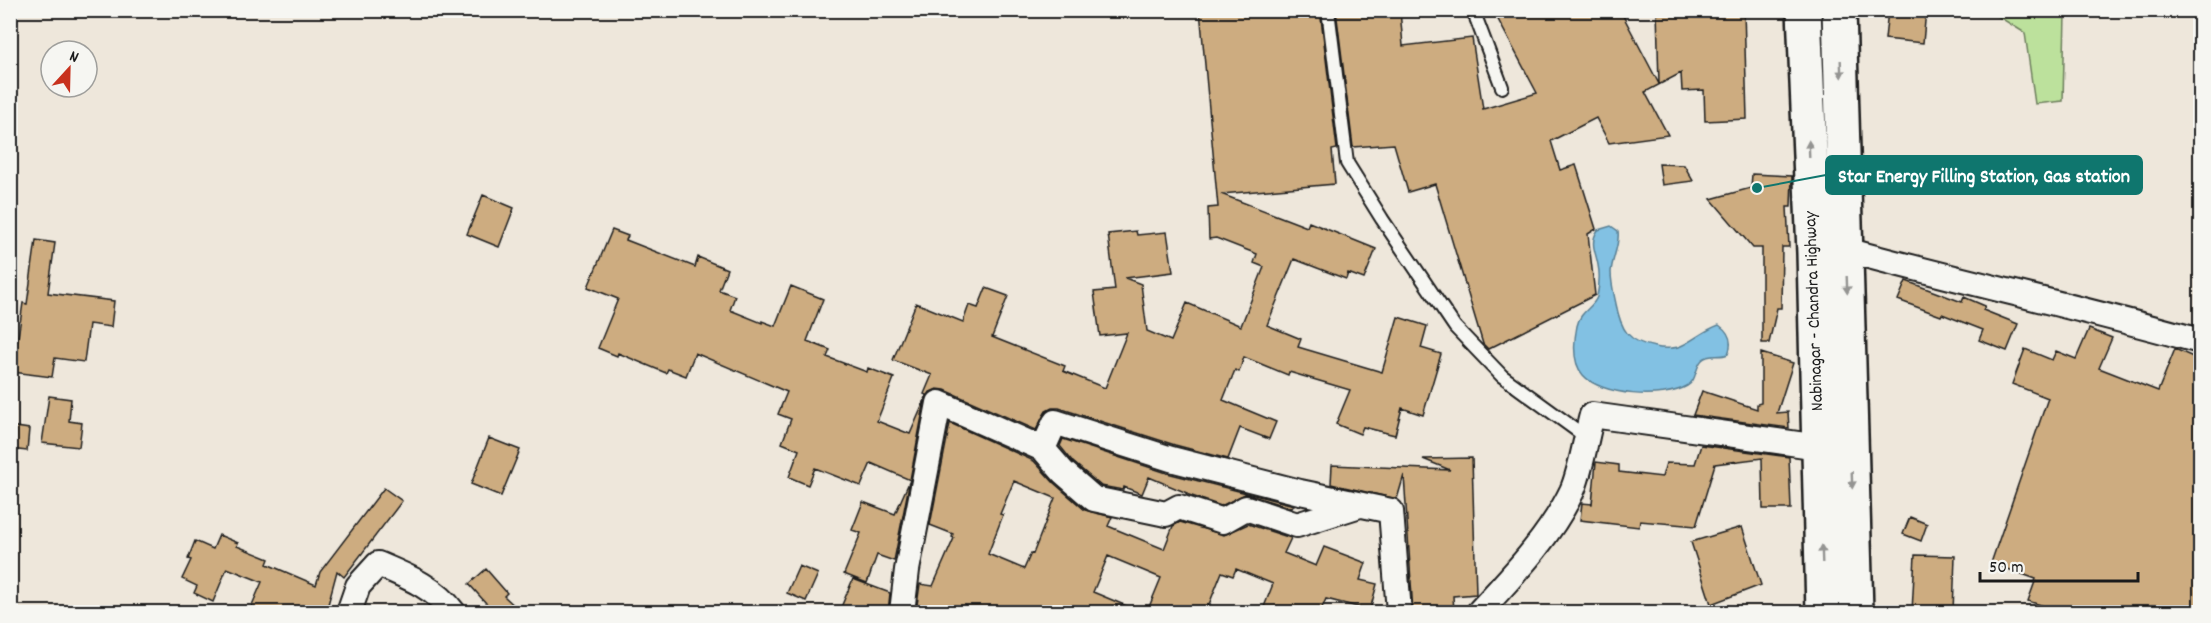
<svg xmlns="http://www.w3.org/2000/svg" width="2211" height="623" font-family="Dekko,sans-serif">
<rect width="100%" height="100%" fill="#eee7db"/>
<filter id="ink" filterUnits="userSpaceOnUse"><feTurbulence type="fractalNoise" baseFrequency=".0167" numOctaves="2"/><feDisplacementMap in="SourceGraphic" scale="12" xChannelSelector="R" yChannelSelector="G"/><feConvolveMatrix kernelMatrix="1 2 1 2 8 2 1 2 1" color-interpolation-filters="sRGB"/></filter>
<g filter="url(#ink)">
<path fill="#bce19c" stroke="#6c7e5c" stroke-width="1.5" d="M1981,11h101l-17,3 -2,87 -28,3 -10,-71 -29,-18z"/>
<path fill="#82c1e3" stroke="#597f93" stroke-width="1.5" d="M1611,226l7,5c2,14 -6,27 -7,41 0,11 3,22 5,32 5,26 12,38 39,43 8,2 21,2 28,-2 12,-6 22,-15 36,-20 10,7 14,17 9,29 -8,4 -19,-1 -26,6 -7,7 -5,21 -15,26 -24,14 -86,10 -104,-11 -11,-12 -9,-34 -6,-49 3,-15 16,-18 20,-29 2,-10 3,-23 1,-32 -2,-13 -9,-22 0,-35z"/>
<path fill="#cdac80" stroke="#1c1c1c" stroke-width="1.5" fill-rule="evenodd" d="M1200,10h120l17,139 -5,1 3,34 -114,10 86,33 2,-5 67,27 -12,30 -16,-6 -2,6 -52,-20 -27,66 34,14 -3,8 84,25 16,-55 29,9 -6,22 20,6 -18,61 -21,-7 -7,27 -32,-8 -3,7 -24,-10 14,-34 -61,-18 -1,3 -44,-18 -5,15 -4,-2 -12,30 53,22 -7,17 -29,-11 -12,31 -53,-14 -116,-37h-7l-6,3 -10,19 -91,-40 -8,-1 -7,3 -5,8 -15,80 -39,-17 -10,23 -46,-18 -7,17 -19,-8 10,-27 -17,-7 9,-24 -13,-5 9,-22 -92,-39 -9,23 -18,-7 -2,4 -48,-20 -1,3 -19,-8 20,-49 -30,-12 24,-57 16,6 -2,4 69,27 3,-10 29,12 -8,21 16,6 -5,14 32,13v-2l13,5 16,-40 32,13 -16,42 23,9 -3,7 40,15 1,-4 26,10 -17,43 33,13 17,-39 -3,-1 8,-19 -39,-15 23,-57 47,19 6,-17 9,3 8,-20 22,8 -16,41 73,29 -2,5 42,17 22,-55 -27,3 -6,-44 21,-2 -7,-56 28,-3 1,4 30,-3 6,40 -48,6 16,6 6,47 24,10 16,-38 54,23 23,-59 -10,-4 3,-9 -41,-16 -7,1 -1,-31 10,-1z
M1336,10h64l3,36 69,-8 11,71 54,-16 -44,-83h127l39,74 -2,-74h87l3,109 -42,2 -1,-31 -22,1 -1,-18 -36,19 23,43 -59,8 -13,-25 -45,23 9,29 16,-5 20,64 -8,5 7,61 -107,54 -5,-5 -48,-160 -27,8 -14,-48 -41,3z
M1888,10h38l-3,33 -38,-4z
M1659,164l25,1 9,16 -31,4z
M1752,174l40,2 -1,31h-4l2,40h-7l-1,61h-4l-8,35h-7v-95h-9l-42,-49 40,-11z
M483,195l31,13 -15,39 -32,-13z
M36,240l19,3 -7,50 66,8 -3,26 -22,-3 -5,38 -29,-4 -3,19 -39,-5 10,-69 4,1z
M1906,281l56,21 2,-5 21,9 -2,4 35,14 -11,27 -28,-11 4,-10 -41,-16 -1,2 -43,-16z
M2089,329l23,9 -13,30 59,23 17,-42 25,11v252h-137l-35,-11 8,-22 -45,-16 57,-165 -36,-14 13,-35 27,11 4,-9 20,8z
M1761,353l32,10 -16,50 11,-1 1,16 -96,-13 9,-24 55,18v-5l4,-1z
M49,396l22,3 -2,22 13,2 -3,24 -37,-4z
M950,423l84,38 20,22 31,27 27,7 -4,9 56,23 9,-23 7,-4 44,13 24,-11 43,14 -7,15 32,13 8,-19 42,16 -6,17 17,4 -7,26 -44,-11 -6,13h-58l11,-28 -37,-15 -3,7 -11,-4 -16,40h-59l14,-34 -53,-22 -15,36 48,20h-225l4,-28 13,2 21,-48 -2,-1 1,-3 -23,-9zM1014,481l41,17 -22,56 -2,-1 -7,16 -36,-15 15,-39 -3,-1z
M10,426l19,3 -2,22 -17,-2z
M489,438l31,12 -19,46 -30,-12z
M1063,439l104,34 127,32 -2,3 -47,-14 -24,12 -35,-12 1,-1 -38,-16 -7,17 -18,-7 -1,3 -22,-4 -28,-24 -13,-16z
M1701,445l88,12 2,52h-28l-1,-51 -47,6 -19,62 -56,-5 -1,6 -59,-7 2,-17 10,1 4,-42 23,3v7l43,5 4,-14 29,1z
M1472,458l4,136 -23,2 1,16h-41l-9,-137 -7,24 -66,-15 1,-19 118,5 -27,-11z
M910,480l-16,81 -17,-6 -10,28 -23,-9 17,-41 -9,-3 11,-28 32,12z
M384,488l18,13 -58,76 -7,-6 -11,41h-77l13,-30 -35,-14 -14,34 -19,-9 3,-7 -15,-7 9,-19 -3,-1 7,-18 18,8 6,-14 19,8 -1,3 32,13 -2,5 49,21 4,-13z
M1910,517l17,7 -6,17 -18,-7z
M1742,527l19,58 -50,19 -20,-62z
M1915,555l40,1 -2,56h-41z
M799,566l19,8 -12,27 -19,-8z
M486,569l21,24 -3,3 17,16h-27l-25,-28z
M853,579l37,14 -2,19h-49z"/>
<g fill="none" stroke-linecap="round" stroke-linejoin="round">
<g stroke="#1c1c1c" stroke-width="16">
<path id="service" d="M1328,10l19,153 35,56 73,108 47,49 84,61
M1473,10l29,77"/>
</g>
<g stroke="#1c1c1c" stroke-width="28">
<path id="minor" d="M1846,250c118,32 237,58 354,91
M1043,449l20,23 31,27 72,15 13,-7 44,14 23,-13 51,17 63,-20
M349,612l9,-26 20,-22c28,12 57,23 75,48
M902,612l5,-42 32,-167 104,46 12,-27 116,37 129,33 91,19 8,101
M1479,612c34,-37 71,-75 93,-121 9,-20 14,-54 20,-76l227,32"/>
</g>
<g stroke="#1c1c1c" stroke-width="38">
<path id="trunk" d="M1804,10l10,243 9,359
M1839,10l17,602"/>
</g>
<use href="#service" stroke="#f6f6f2" stroke-width="12"/>
<use href="#minor" stroke="#f6f6f2" stroke-width="24"/>
<use href="#trunk" stroke="#f6f6f2" stroke-width="33"/>
</g>
<defs><path id="oneway-solid" d="M-6-.8H1V-3.2L6.5 0L1 3.2V.8H-6Z" transform="scale(1.5)"/></defs>
<g fill="#949492">
<use href="#oneway-solid" transform="translate(1841 69) rotate(88)"/>
<use href="#oneway-solid" transform="translate(1809 149) rotate(-92)"/>
<use href="#oneway-solid" transform="translate(1847 285) rotate(88)"/>
<use href="#oneway-solid" transform="translate(1852 480) rotate(88)"/>
<use href="#oneway-solid" transform="translate(1822 554) rotate(-92)"/>
</g>
</g>
<g text-anchor="middle" dominant-baseline="central" stroke-width="4.5" stroke-linejoin="round" paint-order="stroke">
<g font-size="18" fill="#1c1c1c" stroke="#f6f6f2">
<text transform="translate(1815 311) rotate(-92)">Nabinagar - Chandra Highway</text>
</g>
</g>
<path fill="none" stroke="#0f766e" stroke-width="2" d="M1757 188L1826 175"/>
<circle fill="#0f766e" stroke="#f6f6f2" stroke-width="2" cx="1757" cy="188" r="6"/>
<rect fill="#0f766e" stroke="#0f766e" stroke-width="2" x="1826" y="156" width="316" height="38" rx="6"/>
<g font-size="20" text-anchor="middle" font-weight="bold" fill="#fff">
<text x="1984" y="182">Star Energy Filling Station, Gas station</text>
</g>
<rect width="2211" height="623" fill="none" stroke="#f6f6f2" stroke-width="36"/>
<rect x="18" y="18" width="2175" height="587" fill="none" stroke="#1c1c1c" stroke-width="2" filter="url(#ink)"/>
<g transform="translate(69 69) rotate(22)"><circle r="28" fill="#f6f6f2" stroke="#9f9f9c" stroke-width="1.5"/>
<path d="M0-4.5L10 22L0 15L-10 22Z" fill="#c8321e"/>
<text y="-9" font-size="16" font-weight="bold" text-anchor="middle" fill="#1c1c1c">N</text>
</g>
<path d="M1980 572v9h158v-9" fill="none" stroke="#1c1c1c" stroke-width="3"/>
<text x="1989" y="572" font-size="18" fill="#1c1c1c" stroke="#f6f6f2" stroke-width="4.5" paint-order="stroke">50 m</text>
</svg>
